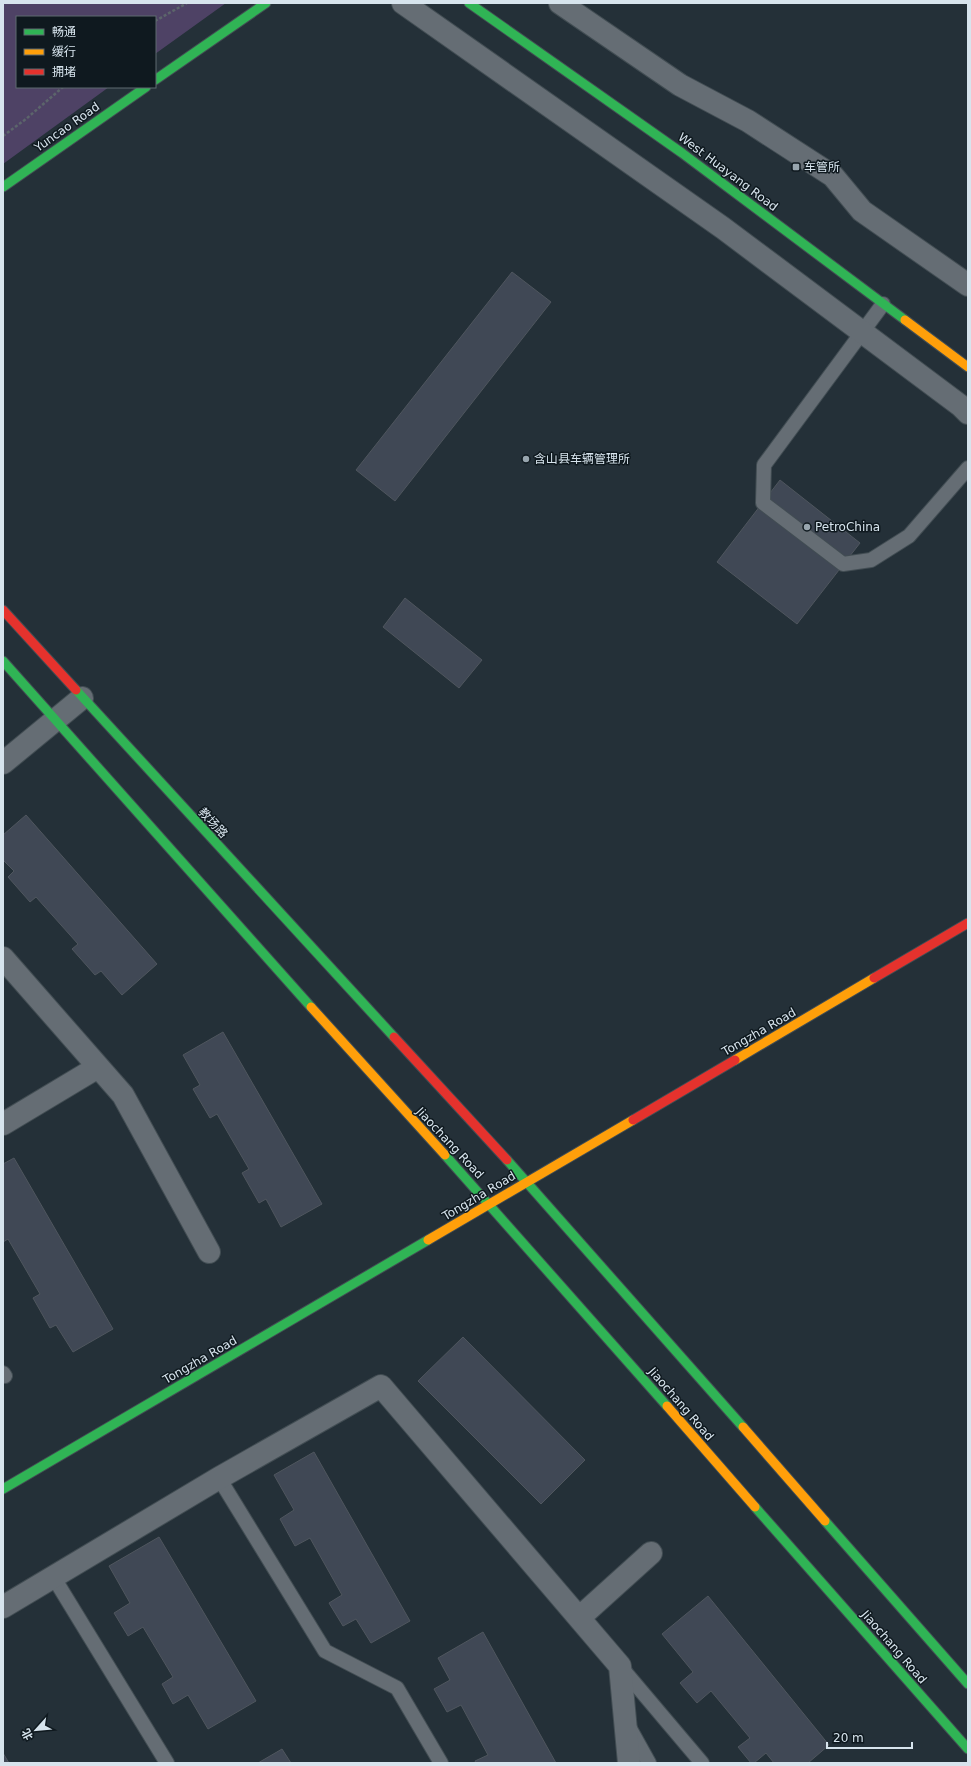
<svg xmlns="http://www.w3.org/2000/svg" width="971" height="1766" font-family="'DejaVu Sans','Noto Sans SC',sans-serif">
<rect width="100%" height="100%" fill="#243038"/>
<path fill="#4e4265" d="M3,3h223l-71,51v-37h-138v70h92l-106,77z"/>
<path fill="#404855" stroke="#4f565e" d="M512,272l39,30 -156,199 -39,-31z
M780,480l80,63 -63,81 -80,-62z
M405,598l77,62 -23,28 -76,-61z
M26,815l131,149 -35,31 -21,-24 -6,4 -23,-26 6,-5 -42,-47 -6,5 -22,-25 6,-6 -11,-11v-25z
M223,1032l99,172 -41,23 -15,-28 -7,4 -17,-30 7,-4 -32,-55 -7,4 -17,-29 7,-4 -17,-30z
M14,1158l99,171 -40,23 -17,-27 -6,3 -17,-30 7,-4 -32,-55 -5,3v-78z
M463,1337l122,123 -44,44 -123,-123z
M314,1452l96,169 -39,22 -15,-24 -13,7 -14,-23 13,-8 -32,-57 -15,8 -15,-27 14,-9 -20,-35z
M159,1537l97,164 -48,28 -20,-34 -15,9 -11,-20 11,-7 -30,-50 -15,9 -14,-23 16,-10 -21,-37z
M708,1596l121,149 -21,18h-34l-8,-10 -12,10h-3l-13,-16 12,-9 -39,-47 -14,12 -17,-20 13,-11 -31,-38z
M483,1632l73,131h-80l-1,-2 13,-6 -27,-50 -14,7 -13,-23 16,-9 -12,-22z
M282,1749l9,14h-33z
M3,1753l6,10h-6z"/>
<g fill="none" stroke-linecap="round" stroke-linejoin="round">
<g stroke="#424d53" stroke-width="16">
<path id="lane" d="M883,304l-119,161 -1,38 80,61 28,-4 38,-24 59,-68
M3,1373l2,3
M219,1478l106,173 72,37 44,75
M54,1578l113,185
M620,1666l82,97
M629,1727l20,36"/>
</g>
<g stroke="#424d53" stroke-width="24">
<path id="street" d="M403,3l320,225 238,178 7,7
M560,3l120,82 68,36 85,55 29,35 106,74
M3,763l79,-65
M3,958l120,137 86,157
M3,1124l95,-57
M3,1607l216,-129 162,-92 239,280 9,97
M579,1618l72,-65"/>
</g>
<g stroke="#424d53" stroke-width="11">
<path id="fast" d="M469,3l213,150 223,167
M155,80l111,-77
M3,187l143,-100
M3,661l308,346
M76,690l318,347
M445,1155l222,251
M507,1160l236,267
M3,1489l425,-249
M755,1507l213,242
M825,1521l143,163"/>
</g>
<g stroke="#424d53" stroke-width="11">
<path id="slow" d="M905,320l63,47
M311,1007l134,148
M735,1060l139,-82
M428,1240l205,-120
M667,1406l88,101
M743,1427l82,94"/>
</g>
<g stroke="#424d53" stroke-width="11">
<path id="jam" d="M3,610l73,80
M874,978l94,-55
M394,1037l113,123
M633,1120l102,-60"/>
</g>
<path stroke="#5c656b" stroke-width="2.5" stroke-dasharray="3 2" stroke-linecap="butt" d="M155,21l32,-18
M3,136l23,-17 37,-32"/>
<use href="#lane" stroke="#656d74" stroke-width="14"/>
<use href="#street" stroke="#656d74" stroke-width="22"/>
<use href="#fast" stroke="#30b455" stroke-width="9"/>
<use href="#slow" stroke="#ff9f0a" stroke-width="9"/>
<use href="#jam" stroke="#e5322d" stroke-width="9"/>
</g>
<g fill="#98a5ae" stroke="#0f191f" stroke-width="1.5">
<rect x="792" y="163" width="8" height="8" rx="2"/>
<circle cx="526" cy="459" r="4"/>
<circle cx="807" cy="527" r="4"/>
</g>
<g text-anchor="middle" dominant-baseline="central" stroke-width="3" stroke-linejoin="round" paint-order="stroke">
<g font-size="12" fill="#d7e4ed" stroke="#0f191f">
<text transform="translate(67 127) rotate(-35)">Yuncao Road</text>
<text transform="translate(728 172) rotate(37)">West Huayang Road</text>
<text transform="translate(213 823) rotate(47)">教场路</text>
<text transform="translate(759 1032) rotate(-30)">Tongzha Road</text>
<text transform="translate(450 1143) rotate(47)">Jiaochang Road</text>
<text transform="translate(479 1196) rotate(-31)">Tongzha Road</text>
<text transform="translate(200 1360) rotate(-30)">Tongzha Road</text>
<text transform="translate(681 1404) rotate(49)">Jiaochang Road</text>
<text transform="translate(894 1647) rotate(49)">Jiaochang Road</text>
</g>
<g font-size="12" fill="#d7e4ed" stroke="#0f191f" text-anchor="start">
<text x="804" y="167">车管所</text>
<text x="534" y="459">含山县车辆管理所</text>
<text x="815" y="527">PetroChina</text>
</g>
</g>
<rect width="971" height="1766" fill="none" stroke="#d7e4ed" stroke-width="8"/>
<rect x="16" y="16" width="140" height="72" fill="#0f191f" stroke="#5f6a71"/>
<rect x="24" y="29" width="20" height="6" fill="#30b455" stroke="#5f6a71"/>
<text x="52" y="36" font-size="12" fill="#d7e4ed">畅通</text>
<rect x="24" y="49" width="20" height="6" fill="#ff9f0a" stroke="#5f6a71"/>
<text x="52" y="56" font-size="12" fill="#d7e4ed">缓行</text>
<rect x="24" y="69" width="20" height="6" fill="#e5322d" stroke="#5f6a71"/>
<text x="52" y="76" font-size="12" fill="#d7e4ed">拥堵</text>
<g transform="translate(36 1730) rotate(243)" stroke="#0f191f" stroke-width="3" paint-order="stroke">
<path d="M0-3L7 15L0 10L-7 15Z" fill="#d7e4ed"/>
<text y="-6" font-size="11" font-weight="bold" text-anchor="middle" fill="#d7e4ed">北</text>
</g>
<path d="M827 1742v6h85v-6" fill="none" stroke="#d7e4ed" stroke-width="2"/>
<text x="833" y="1742" font-size="12" fill="#d7e4ed" stroke="#0f191f" stroke-width="3" paint-order="stroke">20 m</text>
</svg>
